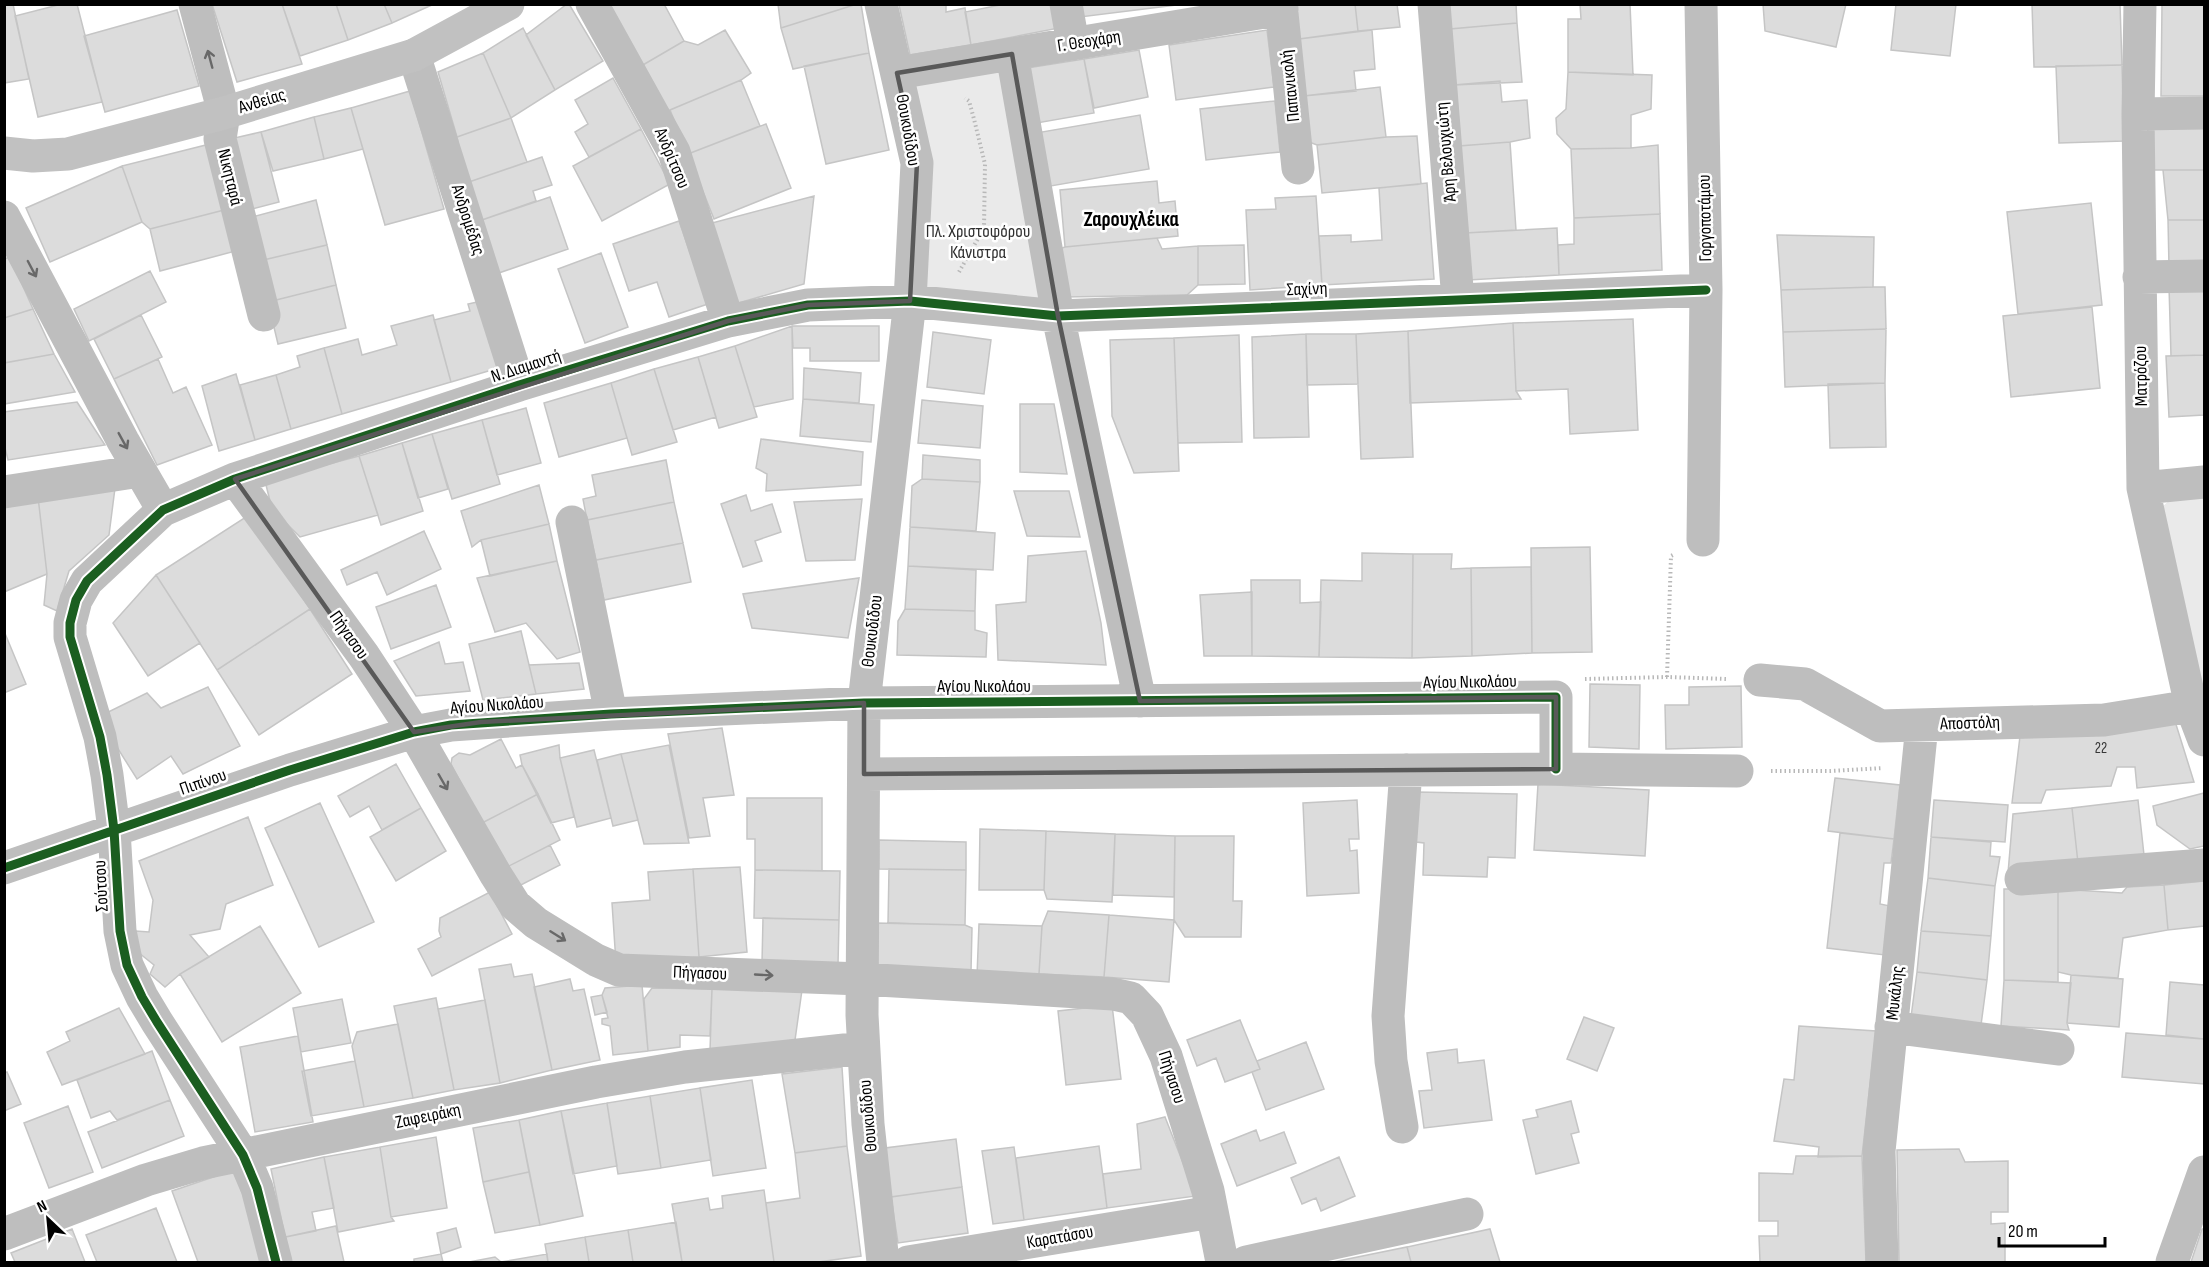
<svg xmlns="http://www.w3.org/2000/svg" width="2209" height="1267" font-family="'Sofia Sans Condensed',sans-serif">
<rect width="100%" height="100%" fill="#fff"/>
<path fill="#eaeaea" d="M1012,54l46,262 -148,-15 -13,-228z
M2204,495v207l-43,-194 11,-10z"/>
<path fill="#dcdcdc" stroke="#c5c5c5" stroke-width="1.5" d="M4,4h9l16,75 -25,4z
M62,4h15l25,98 -64,15 -23,-101z
M212,4h70l20,60 -65,18z
M282,4h54l12,36 -48,16z
M336,4h48l8,19 -44,17z
M384,4h50l-42,19z
M567,4h2l34,57 -48,29 -29,-55z
M599,4h65l20,37 -48,28z
M778,4h79l-76,24z
M857,4h4l8,49 -76,16 -12,-41z
M946,4v8l19,-4 6,37 -61,10 -11,-50z
M1054,4l5,24 -88,17 -6,-33 40,-8z
M1078,4h98v1l-96,12z
M1290,4h65l3,27 -59,8z
M1355,4h42l3,23 -42,4z
M1449,4h67l1,19 -67,6z
M1580,4h50l3,71 -65,-3v-53h13z
M1763,4h83l-10,43 -71,-16z
M1896,4h60l-6,52 -59,-6z
M2032,4h88l2,61 -88,2z
M2162,4h42v92h-43z
M177,10l22,76 -94,26 -21,-76z
M1517,23l5,59 -68,3 -4,-56z
M523,28l32,62 -44,28 -28,-65z
M725,30l26,43 -10,7 -71,30 -7,6 -27,-47 48,-28 14,4z
M1267,30l7,57 -98,13 -7,-55z
M1372,30l3,39 -21,2 2,20 -52,5 -5,-57z
M1139,50l9,47 -54,11 -10,-49z
M483,53l28,65 -54,19 -19,-65z
M869,53l20,97 -63,14 -22,-98z
M1084,59l10,54 -57,10 -10,-55z
M2122,65l2,76 -65,2 -3,-77z
M1568,72l84,3 -1,34 -20,6v33l-60,1 -14,-15 -1,-16 10,-9z
M613,78l28,51 -52,28 -14,-25 13,-8 -13,-24z
M741,80l19,46 -72,28 -18,-44z
M1500,81l2,21 25,-2 3,38 -20,4 -51,4 -5,-61z
M1380,87l6,50 -69,8 -8,-3 -5,-46z
M410,91l34,118 -59,16 -34,-117z
M1275,101l5,51 -74,8 -6,-51z
M351,108l12,41 -39,10 -10,-42z
M1140,115l9,54 -104,18 -9,-54z
M314,117l10,42 -51,12 -12,-39z
M2148,117l56,1v52h-57z
M511,118l16,44 -61,21 -9,-46z
M766,124l25,64 -77,31 -26,-65z
M641,129l29,55 -68,37 -29,-55z
M261,132l18,70 -31,8 -18,-71z
M1417,136l4,48 -99,9 -5,-48 69,-8z
M1510,142l6,88 -51,3 -6,-87z
M210,144l22,64 -82,21 -8,-7 -20,-56z
M1658,145l2,69 -86,4 -3,-69 60,-1z
M542,157l10,28 -19,6 3,10 -57,20 -13,-38z
M122,166l20,56 -92,40 -24,-54z
M2163,170h41v50h-36z
M1157,181l2,22 16,-2 3,35 -113,11 -5,-57z
M1427,183l7,96 -112,6 -3,-49 32,-1v7l31,-2 -3,-52z
M814,196l-10,88 -69,20 -23,-81z
M1316,196l6,89 -72,5 -4,-80 30,-1 -1,-11z
M550,197l18,52 -72,25 -17,-53z
M316,200l11,45 -68,16 -11,-43z
M2091,203l11,102 -84,9 -11,-102z
M232,208l11,41 -83,22 -10,-42z
M1660,214l2,56 -103,5 -1,-30 16,-1v-26z
M2168,220h36v47h-35z
M679,221l29,83 -39,13 -12,-35 -28,9 -16,-47z
M1557,228l2,47 -91,5 -3,-47z
M1777,235l97,2 -1,50 -92,3z
M1157,238l5,11 36,-3v39l-11,10 -123,2 -8,-47 9,-3z
M327,245l9,40 -68,17 -9,-41z
M1244,245l1,39 -47,1v-39z
M601,253l27,74 -43,16 -27,-74z
M10,257l23,52 -29,9v-59z
M150,271l16,31 -77,39 -15,-32z
M336,285l10,43 -68,16 -10,-42z
M2204,285v70l-33,1 -2,-70z
M1873,287h12l1,42 -103,3 -2,-42z
M482,301l20,66 -51,15 -17,-62 36,-9 -2,-7z
M2092,307l8,81 -89,9 -8,-81z
M33,309l21,45 -50,9v-45z
M141,315l21,42 -48,22 -20,-40z
M433,315l18,67 -109,32 -18,-66 34,-9 4,16 35,-10 -6,-19z
M1633,319l5,111 -68,4 -2,-45 -52,2 -3,-68z
M1513,323l3,68 5,8 -111,4 -2,-72z
M792,326l1,73 -39,8 -19,-61z
M792,326h87v35h-69v-13h-17z
M1886,329l-1,54 -100,4 -2,-55z
M1408,331l5,126 -52,2 -5,-125z
M933,332l58,8 -7,54 -57,-7z
M1306,334l3,103 -55,1 -2,-101z
M1306,334h50l2,50 -51,1z
M1239,335l3,107 -64,1 -4,-105z
M1174,338l5,133 -45,2 -22,-57 -2,-76z
M735,346l22,71 -38,11 -21,-71z
M324,348l18,66 -51,15 -15,-54 24,-8 -3,-11z
M54,354l21,38 -71,12v-41z
M2204,355v60l-35,2 -3,-61z
M698,357l18,60 -43,13 -19,-61z
M158,359l15,34 13,-6 26,58 -55,20 -43,-86z
M804,368l57,5 -2,30 -56,-4z
M654,369l23,73 -45,13 -21,-72z
M236,374l19,66 -36,11 -17,-65z
M276,375l15,54 -36,11 -15,-55z
M611,383l16,55 -68,19 -15,-54z
M1885,383l1,64 -56,1 -2,-64z
M803,399l71,6 -3,37 -71,-6z
M922,400l61,6 -3,42 -62,-5z
M77,402l28,43 -97,15 -4,-16v-32z
M1020,404h34l13,70 -47,-2z
M526,408l15,55 -44,12 -15,-55z
M482,420l18,64 -48,15 -20,-65z
M432,434l16,55 -30,9 -16,-55z
M761,439l102,13 -2,33 -95,6 1,-17 -11,-6z
M402,443l21,68 -42,14 -22,-69z
M923,455l57,5v22l-58,-3z
M359,456l19,59 -78,22 -28,-28 -7,-28z
M666,460l8,42 -87,18 -4,-21 13,-3 -4,-21z
M922,479l58,3 -4,49 -66,-4 2,-41z
M539,485l10,39 -68,16 -9,7 -11,-36z
M115,488l-6,47 -40,36 -12,40 -13,-6 3,-31 -9,-77z
M1014,491h55l11,46 -53,-1z
M746,495l5,16 21,-7 9,28 -26,9 7,20 -19,6 -22,-63z
M38,497l9,77 -43,18v-89z
M862,499l-7,61 -49,1 -12,-59z
M674,502l9,41 -87,17 -9,-40z
M249,515l61,94 -93,61 -61,-95z
M549,524l8,37 -67,15 -9,-36z
M910,527l85,6 -2,37 -85,-4z
M424,531l17,38 -54,26 -10,-23 -30,13 -6,-15z
M683,543l8,39 -87,18 -8,-40z
M1590,547l2,105 -60,1 -1,-105z
M1086,551l15,72 5,42 -108,-5 -2,-55 30,-3 2,-46z
M1362,553l51,1 -1,104 -93,-1 2,-77 41,1z
M1413,554h39l-1,15 20,-1 1,88 -60,2z
M557,561l23,91 -23,7 -31,-36 -31,9 -18,-54z
M908,566l68,4 -1,41 -70,-2z
M1531,567l1,86 -60,3 -1,-88z
M156,575l44,68 -52,33 -35,-53z
M859,578l-11,60 -96,-10 -9,-34z
M1251,580h49v23l21,-1 -2,55 -67,-1z
M436,585l15,42 -60,22 -15,-42z
M1252,592v64h-48l-4,-61z
M310,609l42,65 -93,61 -42,-65z
M905,609l70,2v19l12,3 -1,24 -89,-2 1,-34z
M4,631l22,53 -22,9z
M521,631l15,63 -53,6 -14,-56z
M439,642l6,22 18,-2 7,29 -54,5 -22,-35z
M579,663l5,26 -48,5 -7,-29z
M1590,684l50,1 -1,64 -50,-2z
M1741,686l1,61 -76,2 -1,-44h24v-18z
M208,687l32,59 -57,28 -12,-18 -34,23 -39,-62 49,-24 14,15z
M2174,718l20,64 -57,6 -2,-21h-18l-6,19 -65,4 -5,13h-29l9,-75z
M722,728l12,67 -31,3 7,38 -21,2 -21,-104z
M501,739l15,29 6,-3 16,29 -56,29 -31,-59 1,-6 7,-5 11,2z
M559,745l1,13 14,59 -23,6 -29,-58 -2,-10z
M669,745l20,98 -45,1 -23,-90z
M594,750l17,68 -34,9 -17,-69z
M621,754l17,66 -25,6 -16,-66z
M396,764l25,44 -39,22 -13,-24 -19,11 -12,-21z
M1835,778l65,7 -6,54 -66,-8z
M1538,784l111,6 -4,66 -111,-6z
M1417,792l100,2 -2,64 -27,-1 -1,20 -64,-2 1,-32 -8,-1z
M2204,793v53l-14,3 -33,-24 -4,-19z
M538,794l22,46 -53,27 -25,-44z
M747,798h75v73l-67,-1v-31h-8z
M1357,800l2,39h-10l1,12 7,-1 2,43 -52,3 -4,-93z
M1934,800l74,5 -3,37 -74,-5z
M2138,800l6,55 -66,8 -6,-55z
M320,803l54,119 -55,25 -54,-119z
M421,808l25,43 -50,30 -26,-44z
M2072,808l6,55 -70,10 5,-59z
M248,817l25,68 -47,19 -6,25 -30,6 19,22 -29,17 -15,13 -15,-13 4,-9 -20,-16 2,-18 13,1 4,-32 -14,-39z
M980,829l66,2 -2,59h-65z
M1046,831l69,3 -3,68 -65,-3 -3,-9z
M1840,833l54,6 -3,24h-7l-4,41 10,2 -5,49 -58,-7z
M1115,834l60,2 -1,61 -61,-2z
M1175,836h59l-1,65h9l-1,36h-56l-11,-17z
M1931,837l60,5 -1,14 10,1 -5,29 -67,-8z
M879,840l87,2v28l-87,-1z
M550,845l10,20 -43,22 -10,-20z
M740,867l7,85 -48,5 -6,-88z
M693,869l6,88 -83,6 -4,-60 38,-3 -2,-28z
M889,869l77,1 -1,55 -77,-2z
M755,870l85,1 -1,49 -85,-2z
M1928,878l67,8 -4,50 -70,-5z
M2204,881v45l-36,4 -4,-45z
M2164,885l4,45 -45,8 -5,40 -47,-3 -13,-3v-83l64,4 5,-6z
M2004,889h54v93l-54,-2z
M490,892l22,42 -80,42 -14,-27 23,-12 -2,-6 1,-13z
M1048,911l61,4 -5,62 -65,-3 3,-48z
M1109,915l65,5 -5,62 -65,-5z
M763,918l76,2 -1,45 -76,-2z
M875,923l90,2 7,3 -1,44 -97,-3z
M979,924l63,2 -3,48 -62,2z
M260,926l41,67 -79,49 -42,-68z
M1921,931l70,5 -4,44 -70,-8z
M511,964l3,13 18,-3 20,96 -52,13 -21,-114z
M1917,972l70,8 -6,45 -70,-8z
M2071,975l52,4 -4,48 -52,-4z
M570,979l3,12 11,-2 16,71 -48,10 -18,-83z
M2004,980l67,3 -4,40 2,7 -68,-4z
M2170,982l34,3v54l-38,-4z
M642,985l6,66 -35,4 -3,-29 -8,-2v-5l6,-1 -6,-23 3,-7z
M652,988l60,1 -2,47 -30,-1v12l-32,4 -4,-52z
M712,989l90,1 -7,50 -85,11z
M602,995l5,17 -12,3 -4,-18z
M436,998l18,92 -41,8 -19,-92z
M342,999l9,44 -50,9 -8,-44z
M485,1000l15,83 -46,7 -16,-81z
M1112,1005l9,74 -55,6 -8,-74z
M119,1008l26,46 -83,31 -15,-33 23,-11 -4,-9z
M1584,1017l30,11 -17,43 -30,-12z
M1240,1020l20,49 -35,13 -9,-24 -19,8 -10,-26z
M398,1024l15,74 -49,9 -12,-61 5,-14z
M1799,1026l77,5 -14,125 -44,1 1,-10 -45,-6 10,-62 10,1z
M2126,1033l78,6v45l-82,-7z
M298,1036l15,86 -58,10 -15,-85z
M1306,1042l18,47 -58,21 -14,-38 8,-3 -3,-8z
M1457,1049l1,14 26,-3 8,60 -68,8 -5,-37 13,-1 -5,-37z
M152,1051l18,49 -53,20 -7,-9 -19,7 -14,-38z
M355,1061l9,46 -53,9 -9,-45z
M842,1067l5,79 -52,7 -13,-79z
M7,1072l14,32 -17,7v-38z
M752,1080l14,88 -53,8 -13,-88z
M700,1088l11,72 -50,8 -11,-72z
M650,1096l11,72 -43,6 -11,-71z
M170,1100l14,36 -82,32 -14,-36z
M1571,1101l8,31 -8,2 8,29 -43,11 -13,-54 15,-3 -2,-7z
M607,1103l10,63 -44,8 -12,-63z
M68,1106l25,66 -44,16 -25,-65z
M561,1111l22,105 -43,9 -21,-105z
M1165,1117l31,79 -89,12 -4,-34 38,-5 -4,-45z
M519,1120l10,52 -46,10 -10,-54z
M1256,1130l4,11 24,-9 12,31 -59,23 -16,-42z
M436,1137l11,71 -56,9 -11,-70z
M956,1139l6,48 -71,10 -6,-49z
M847,1146l14,110 -43,6h-44l-8,-59 34,-5 -5,-45z
M1099,1146l8,62 -83,12 -8,-62z
M380,1147l11,70 3,4 -56,11 -14,-75z
M1014,1147l10,73 -31,4 -11,-73z
M1959,1149l6,13 43,-1v51h-17v12l14,-1v39h-106l-2,-112z
M1796,1156h66l4,106h-106l-1,-26h19v-15h-19v-48l34,1z
M324,1157l10,51 -22,4 4,19 -31,6 -14,-68z
M1339,1157l16,39 -34,15 -5,-13 -14,6 -11,-26z
M234,1170l33,92h-69l-26,-71z
M529,1172l11,53 -45,8 -12,-51z
M962,1187l6,46 -70,10 -7,-46z
M764,1190l10,72h-92l-10,-58 36,-6 2,12 13,-2 -1,-12z
M156,1208l21,54h-80l-11,-27z
M676,1222l6,40h-49l-5,-32z
M336,1226l8,36h-53l-6,-25z
M456,1228l5,19 -20,7 -4,-21z
M72,1229l13,33h-70l-4,-9z
M1490,1229l10,33h-89l-4,-15z
M2202,1229h2v33h-13z
M628,1230l5,32h-44l-4,-25z
M585,1237l4,25h-41l-3,-18z
M1407,1247l4,15h-78z
M441,1254l2,8h-29v-3z
M547,1254l1,8h-47z
M495,1257l6,5h-32z"/>
<g fill="none" stroke-linecap="round" stroke-linejoin="round">
<path stroke="#b8b8b8" stroke-width="4" stroke-dasharray="1.5 3" stroke-linecap="butt" d="M984,228l26,3
M959,272l25,-44 1,-64 -11,-45 -5,-18 -4,-3
M1667,677l4,-121 2,-1
M1585,679l82,-2 60,2
M1771,771h59l53,-3"/>
<path stroke="#bebebe" stroke-width="33" d="M195,4l29,109 -4,26 44,176
M592,4l82,148 54,169
M881,4l36,159 -7,138 -46,402 -2,312 6,109 15,138
M1066,4l7,40
M1281,4l17,164
M1434,4l24,296
M1701,4l5,286 -3,250
M2140,4l-2,110 5,374 48,218 13,34
M1012,54l46,262 82,385
M414,55l105,330
M897,73l385,-64
M2138,114l66,-1
M4,217l119,224 40,69
M2139,277l65,-1
M235,479l129,177 50,76 82,143 19,30 21,18 60,37 23,10 242,9 252,15 18,4 16,17 19,41 42,135 14,71
M2143,488l61,-6
M4,492l136,-21
M572,522l39,192
M1760,680l45,4 75,42 224,-6 87,-14
M864,774l692,-5 181,2
M4,868l286,-98 124,-38 37,-7 160,-11 253,-11 692,-6v72
M2021,879l183,-14
M1891,1027l167,22
M1402,1127l-11,-66 -3,-45 18,-246
M4,1234l142,-54 57,-17 393,-81 89,-15 178,-19
M276,1262l-19,-74 -14,-33 -86,-133 -15,-25 -15,-32 -7,-34 -6,-101 -7,-55 -7,-38 -30,-100v-14l6,-23 11,-19 76,-71 72,-31 284,-94 209,-64 80,-16 102,-4 148,15 648,-26
M908,1262l304,-50
M1246,1262l221,-48
M1882,1262l-3,-111 43,-426
M2172,1262l32,-90"/>
<path stroke="#c1c1c1" stroke-width="33" d="M4,153l29,3 35,-2 156,-41 190,-58 94,-51"/>
<g stroke="#fff" stroke-width="13">
<path id="cycleway" d="M4,868l286,-98 124,-38 37,-7 160,-11 253,-11 692,-6v72
M276,1262l-19,-74 -14,-33 -86,-133 -15,-25 -15,-32 -7,-34 -6,-101 -7,-55 -7,-38 -30,-100v-14l6,-23 11,-19 76,-71 72,-31 284,-94 209,-64 80,-16 102,-4 148,15 648,-26"/>
</g>
<use href="#cycleway" stroke="#1b5e20" stroke-width="9"/>
</g>
<defs><path id="oneway-shaft" d="M-6 0H5M1.5-3L5.5 0L1.5 3" fill="none" stroke-width="1.6" stroke-linecap="round" stroke-linejoin="round" transform="scale(1.5)"/></defs>
<g stroke="#686868">
<use href="#oneway-shaft" transform="translate(210 59) rotate(-105)"/>
<use href="#oneway-shaft" transform="translate(32 269) rotate(62)"/>
<use href="#oneway-shaft" transform="translate(123 441) rotate(61)"/>
<use href="#oneway-shaft" transform="translate(443 782) rotate(60)"/>
<use href="#oneway-shaft" transform="translate(558 936) rotate(32)"/>
<use href="#oneway-shaft" transform="translate(764 975) rotate(3)"/>
</g>
<path fill="none" stroke="#595959" stroke-width="4.5" stroke-linejoin="round" d="M1012,54l46,262 82,385 416,-4v72l-692,5v-71l-383,19 -67,10 -179,-253 493,-158 80,-16 102,-4 7,-138 -20,-90z"/>
<g text-anchor="middle" dominant-baseline="central" stroke-width="5" stroke-linejoin="round" paint-order="stroke">
<g font-size="15" fill="#373737">
<text x="2101" y="748">22</text>
</g>
<g font-size="18" fill="#000" stroke="#fff">
<text transform="translate(1089 41) rotate(-9)">Γ. Θεοχάρη</text>
<text transform="translate(1290 86) rotate(-96)">Παπανικολή</text>
<text transform="translate(262 101) rotate(-17)">Ανθείας</text>
<text transform="translate(908 130) rotate(80)">Θουκυδίδου</text>
<text transform="translate(1446 152) rotate(-95)">Άρη Βελουχιώτη</text>
<text transform="translate(672 158) rotate(67)">Ανδρίτσου</text>
<text transform="translate(230 177) rotate(76)">Νικηταρά</text>
<text transform="translate(1705 218) rotate(-91)">Γοργοποτάμου</text>
<text transform="translate(468 220) rotate(72)">Ανδρομέδας</text>
<text transform="translate(1307 289) rotate(-2)">Σαχίνη</text>
<text transform="translate(526 366) rotate(-18)">Ν. Διαμαντή</text>
<text transform="translate(2141 376) rotate(-91)">Ματρόζου</text>
<text transform="translate(872 631) rotate(-83)">Θουκυδίδου</text>
<text transform="translate(349 635) rotate(55)">Πήγασου</text>
<text transform="translate(1470 682) rotate(-1)">Αγίου Νικολάου</text>
<text x="984" y="686">Αγίου Νικολάου</text>
<text transform="translate(497 705) rotate(-4)">Αγίου Νικολάου</text>
<text transform="translate(1970 723) rotate(-2)">Αποστόλη</text>
<text transform="translate(203 782) rotate(-19)">Πιπίνου</text>
<text transform="translate(101 886) rotate(-93)">Σούτσου</text>
<text transform="translate(700 973) rotate(2)">Πήγασου</text>
<text transform="translate(1895 993) rotate(-84)">Μυκάλης</text>
<text transform="translate(1172 1077) rotate(72)">Πήγασου</text>
<text transform="translate(428 1116) rotate(-12)">Ζαφειράκη</text>
<text transform="translate(868 1116) rotate(-95)">Θουκυδίδου</text>
<text transform="translate(1060 1237) rotate(-10)">Καρατάσου</text>
</g>
<g font-size="18" fill="#2f2f2f" stroke="#fff">
<text x="978" y="231">Πλ. Χριστοφόρου<tspan x="978" dy="21">Κάνιστρα</tspan></text>
</g>
<g font-size="21" font-weight="bold" fill="#000" stroke="#fff">
<text x="1131" y="219">Ζαρουχλέικα</text>
</g>
</g>
<rect width="2209" height="1267" fill="none" stroke="#000000" stroke-width="12"/>
<g transform="translate(48 1219) rotate(334)" stroke="#ffffff" stroke-width="4.5" paint-order="stroke">
<path d="M0-4.5L10 22L0 15L-10 22Z" fill="#000000"/>
<text y="-9" font-size="16" font-weight="bold" text-anchor="middle" fill="#000000">N</text>
</g>
<path d="M1999 1237v9h106v-9" fill="none" stroke="#000000" stroke-width="3"/>
<text x="2008" y="1237" font-size="18" fill="#000000" stroke="#ffffff" stroke-width="4.5" paint-order="stroke">20 m</text>
</svg>
